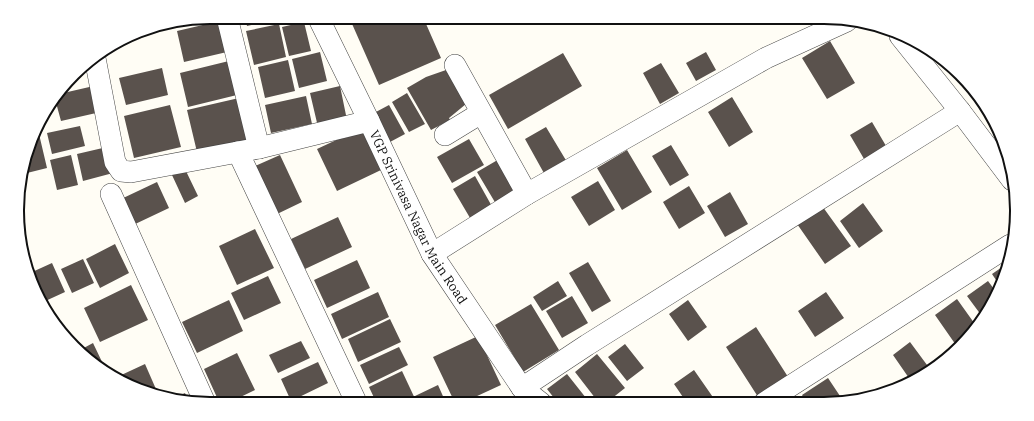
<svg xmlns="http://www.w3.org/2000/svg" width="1034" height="421" font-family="'IBM Plex Serif',serif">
<rect width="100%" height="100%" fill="#fffdf5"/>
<path fill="#5a524d" d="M245,17h40v1l-38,8z
M349,17h74l18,41 -62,27z
M220,21l7,31 -43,10 -7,-31z
M304,22l7,29 -22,5 -7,-29z
M279,24l7,33 -32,8 -8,-34z
M830,41l25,42 -28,16 -25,-41z
M320,52l7,29 -28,7 -7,-29z
M706,52l10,18 -20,11 -10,-18z
M563,53l19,33 -74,43 -19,-34z
M233,60l8,34 -53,13 -8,-34z
M288,60l7,31 -30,7 -7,-31z
M661,63l18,30 -19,11 -17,-31z
M162,68l6,27 -42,10 -7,-27z
M446,70l20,34 -17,14 1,2 -19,10 -24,-42 19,-11z
M98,85l7,26 -44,10 -6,-22 4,-5z
M340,86l7,34 -29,7 -8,-34z
M407,93l18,31 -16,8 -17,-30z
M306,96l6,28 -41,9 -6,-28z
M732,97l21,35 -24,15 -21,-35z
M239,98l10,41 -52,13 -10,-42z
M170,105l11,42 -47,11 -10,-42z
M389,105l16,29 -15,8 -16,-29z
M872,122l17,29 -22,13 -17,-29z
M80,126l5,20 -33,8 -5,-21z
M546,127l21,35 -22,13 -20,-36z
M362,128l19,42 -44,21 -20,-42z
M39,134l8,34 -24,6 13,-39z
M469,139l15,26 -32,18 -15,-26z
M671,145l18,30 -19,11 -18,-30z
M107,147l6,26 -30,8 -6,-27z
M627,150l25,42 -30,18 -25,-42z
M71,155l7,30 -21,5 -7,-30z
M280,155l22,47 -27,13 -22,-48z
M501,158l21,37 -23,14 -22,-37z
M185,169l13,27 -13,7 -13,-28z
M475,176l19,34 -21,13 -20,-34z
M598,181l17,29 -26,16 -18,-29z
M157,182l12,26 -38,18 -12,-26z
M689,186l16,27 -26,16 -16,-27z
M730,192l18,32 -23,13 -18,-31z
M820,203l31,43 -26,18 -30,-43z
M863,203l20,28 -24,17 -19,-27z
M338,217l14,30 -47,22 -14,-30z
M255,229l19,39 -37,17 -18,-39z
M115,244l14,29 -29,15 -14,-29z
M83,259l11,24 -22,10 -11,-24z
M357,260l13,28 -43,20 -13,-28z
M588,262l23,39 -19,11 -23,-39z
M52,263l13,29 -24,11 -11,-30z
M1008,263l-1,9 -7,14 -8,-12z
M268,276l13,27 -37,17 -13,-27z
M558,281l9,15 -25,15 -9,-14z
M988,281l9,12 -13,26 -17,-23z
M131,285l17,35 -48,22 -16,-34z
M378,292l11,25 -47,22 -11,-25z
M826,292l18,26 -29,19 -17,-26z
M572,296l16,27 -26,15 -16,-27z
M957,299l20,28 -19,21 -23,-33z
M229,300l14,31 -46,22 -15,-31z
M688,300l19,27 -19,14 -19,-27z
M531,304l28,46 -36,22 -28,-47z
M390,319l11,23 -43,20 -10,-23z
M756,327l34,53 -30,20 -34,-53z
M478,336l23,49 -39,18h-7l-22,-46z
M301,341l9,17 -32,15 -9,-18z
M910,342l20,27 -19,12 -18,-26z
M93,343l11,23 -4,2 -7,-4 -13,-14z
M625,344l19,24 -17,13 -19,-24z
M399,347l9,18 -39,19 -9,-19z
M237,353l18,37 -29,14h-6l-16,-35z
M597,354l28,34 -19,15h-7l-24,-31z
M318,362l10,21 -37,18 -10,-22z
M145,364l14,32 -10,-2 -32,-17z
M694,370l23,33h-30l-13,-19z
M402,371l15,32 -40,1 -8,-17z
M567,374l23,29h-32l-11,-14z
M828,378l16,24h-38l-4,-7z
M438,385l8,18h-28l-3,-7z
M185,393l3,7 -14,-2z
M337,397l3,7h-17z"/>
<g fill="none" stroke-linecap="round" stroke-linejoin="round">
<g stroke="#444" stroke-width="22">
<g id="street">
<path d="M227,17l32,131"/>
<path id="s1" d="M318,17l51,104 63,133 90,134 19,15"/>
<path d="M900,36l60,75 52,69"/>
<path d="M95,58l20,104 6,9 10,1 128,-24 110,-27"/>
<path d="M455,65l72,129"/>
<path d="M445,135l36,-22"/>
<path d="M238,152l119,252"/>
<path d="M111,194l94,209"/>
<path d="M432,254l95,-60 239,-136 81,-37"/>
<path d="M522,388l65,-43 373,-234"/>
<path d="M764,403l246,-158"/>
</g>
</g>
<use href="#street" stroke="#fff" stroke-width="21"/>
</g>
<g text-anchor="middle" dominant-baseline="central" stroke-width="4" stroke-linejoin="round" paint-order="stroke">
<g font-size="13" fill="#111" stroke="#fff">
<text stroke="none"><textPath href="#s1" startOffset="224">VGP Srinivasa Nagar Main Road</textPath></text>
</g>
</g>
<path d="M0 0H1034V421H0ZM210 24H824A186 186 0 0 1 1010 210V211A186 186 0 0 1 824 397H210A186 186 0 0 1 24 211V210A186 186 0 0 1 210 24Z" fill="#fff" fill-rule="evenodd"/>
<path fill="none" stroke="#111" stroke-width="2" d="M210 24H824A186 186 0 0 1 1010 210V211A186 186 0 0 1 824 397H210A186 186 0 0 1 24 211V210A186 186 0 0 1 210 24Z"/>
</svg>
